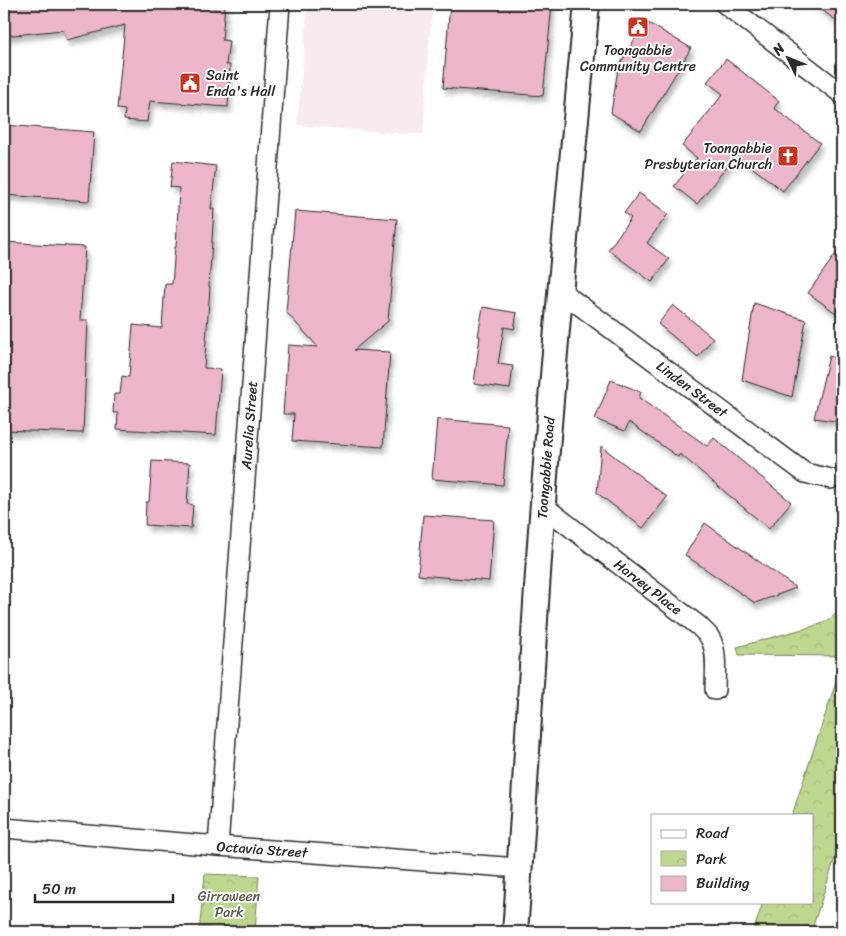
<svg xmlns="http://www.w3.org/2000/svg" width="846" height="936" font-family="Sriracha,sans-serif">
<defs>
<pattern id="park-crowns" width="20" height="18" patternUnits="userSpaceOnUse" patternTransform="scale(1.25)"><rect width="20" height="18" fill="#bed78e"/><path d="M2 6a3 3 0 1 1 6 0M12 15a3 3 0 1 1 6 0" fill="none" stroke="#a3b97b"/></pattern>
<filter id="shadow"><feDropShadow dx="3" dy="5.5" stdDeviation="2.5" flood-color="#0004"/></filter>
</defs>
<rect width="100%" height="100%" fill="#fff"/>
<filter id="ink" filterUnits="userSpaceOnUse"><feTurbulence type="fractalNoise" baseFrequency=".02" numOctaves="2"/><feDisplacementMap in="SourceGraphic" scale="10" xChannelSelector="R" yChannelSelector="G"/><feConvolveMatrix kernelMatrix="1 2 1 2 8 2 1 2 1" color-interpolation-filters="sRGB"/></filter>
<g filter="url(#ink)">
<path fill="#f9e9f0" d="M308,4h126l-4,27 -7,103h-18l-108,-9z"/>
<path fill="url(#park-crowns)" stroke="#74815c" d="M842,601v55l-103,-1 -2,-8 84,-23c12,-7 17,-9 21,-23z
M842,664v173l-31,95h-58l10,-30h49v-87h-20z
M205,874l54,2 -4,56h-56z"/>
<path fill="#ecb5cc" stroke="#2b2b2b" filter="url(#shadow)" d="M4,4h221l-3,36 7,1 -3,24h4l-2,42 -78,-6 -3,21 -23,-2 1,-10 -8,-1 8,-84 -58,15 -4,-10 -59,6z
M450,4h102l-9,92 -100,-8z
M814,4h28v21z
M645,21l46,27 -50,83 -30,-18 7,-45z
M726,59l53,42 -5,7 46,35 -37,48 -47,-36 -39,49 -23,-18 23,-28 -15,-12 41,-52 -16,-12z
M4,125l90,7 -5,69 -85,-6z
M173,161l43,5 -5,43h3l-5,78h1l-6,81 17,1 -5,66 -99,-6 1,-16h-5l1,-19h6l2,-18 7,1 4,-52 29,3 3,-44h7l3,-37h1l3,-59 -9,-1z
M639,193l29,21 -21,29 22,16 -17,23 -44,-32 23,-32 -7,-5z
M295,211l102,8 -9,102 -34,29 36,2 -7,95 -91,-6 2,-27h-11l5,-69 30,2 -32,-35z
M4,242l81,5 -5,73h8l-5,113 -79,-3z
M842,245v60l-6,8 -28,-20z
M754,303l52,17 -14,77 -50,-17z
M673,305l40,33 -15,19 -40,-33z
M483,307l34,6 -3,16 -10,-2 -6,37 15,2 -3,23 -36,-5 6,-48h-2z
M829,356l13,4v62l-28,-4z
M611,380l30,12 -2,6 68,48 7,-8 77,64 -22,27 -89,-75 -2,3 -49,-35 -4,9 -30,-12z
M437,419l71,6 -5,60 -71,-6z
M601,446l66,51 -24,31 -46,-35z
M152,461l38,2 -3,41 6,1 -2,23 -46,-3 1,-23h3z
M423,515l71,5 -5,61 -71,-6z
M705,523l91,65 -41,15 -70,-48z"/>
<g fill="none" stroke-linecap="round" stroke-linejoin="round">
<g stroke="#2b2b2b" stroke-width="22">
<g id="minor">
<path d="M725,4l117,90"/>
<path id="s1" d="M559,290l246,183 26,6"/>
<path id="s2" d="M542,505l157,121c3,4 8,7 11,12 8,13 5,37 5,52"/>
<path id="s3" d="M4,828l214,18 302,22"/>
<path id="s4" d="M218,846l62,-842"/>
</g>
</g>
<g stroke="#2b2b2b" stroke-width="28">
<g id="major">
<path id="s5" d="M515,932c11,-143 17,-286 28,-429 12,-167 28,-333 44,-499"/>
</g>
</g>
<use href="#minor" stroke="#fff" stroke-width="19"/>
<use href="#major" stroke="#fff" stroke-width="24"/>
</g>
</g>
<defs>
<g id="civic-square" transform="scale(1.125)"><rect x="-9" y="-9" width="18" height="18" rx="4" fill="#c8321e" stroke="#fff"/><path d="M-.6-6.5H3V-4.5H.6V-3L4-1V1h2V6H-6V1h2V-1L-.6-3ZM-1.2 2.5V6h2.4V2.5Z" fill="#fff"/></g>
<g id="church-square" transform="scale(1.125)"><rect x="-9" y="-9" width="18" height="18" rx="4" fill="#c8321e" stroke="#fff"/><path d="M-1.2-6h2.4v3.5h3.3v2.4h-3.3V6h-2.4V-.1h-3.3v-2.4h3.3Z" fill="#fff"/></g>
</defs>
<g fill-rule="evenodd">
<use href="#civic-square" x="638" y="27"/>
<use href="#civic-square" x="190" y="83"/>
<use href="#church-square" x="788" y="156"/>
</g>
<g text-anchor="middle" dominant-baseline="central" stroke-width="4" stroke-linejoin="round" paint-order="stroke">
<g font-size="14" fill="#2b2b2b" stroke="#fff">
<text x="638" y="50">Toongabbie<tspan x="638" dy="16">Community Centre</tspan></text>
<text x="206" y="75" text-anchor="start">Saint<tspan x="206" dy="16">Enda's Hall</tspan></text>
<text x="772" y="148" text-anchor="end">Toongabbie<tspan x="772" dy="16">Presbyterian Church</tspan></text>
</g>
<g font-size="14" fill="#2b2b2b" stroke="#fff">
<text stroke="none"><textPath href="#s1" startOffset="166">Linden Street</textPath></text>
<text stroke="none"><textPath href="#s4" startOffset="422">Aurelia Street</textPath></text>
<text stroke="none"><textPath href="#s5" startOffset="465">Toongabbie Road</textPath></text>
<text stroke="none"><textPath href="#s2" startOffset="134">Harvey Place</textPath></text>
<text stroke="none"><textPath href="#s3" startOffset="259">Octavia Street</textPath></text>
</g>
<g font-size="14" fill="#575f49" stroke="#fff">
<text x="229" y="896">Girraween<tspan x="229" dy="16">Park</tspan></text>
</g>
</g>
<rect width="846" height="936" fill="none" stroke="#fff" stroke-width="20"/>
<rect x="10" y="10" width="826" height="916" fill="none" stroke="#2b2b2b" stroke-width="2" filter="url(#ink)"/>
<rect x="651" y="814" width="162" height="90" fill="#ffffff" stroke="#aaaaaa"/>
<rect x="661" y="830" width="25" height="8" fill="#ffffff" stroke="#aaaaaa"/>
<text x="696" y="838" font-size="15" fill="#2b2b2b">Road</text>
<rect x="661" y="851" width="25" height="15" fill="url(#park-crowns)" stroke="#aaaaaa"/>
<text x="696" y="864" font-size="15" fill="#2b2b2b">Park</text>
<rect x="661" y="876" width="25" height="15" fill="#ecb5cc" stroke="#aaaaaa"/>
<text x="696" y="888" font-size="15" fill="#2b2b2b">Building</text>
<g transform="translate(788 58) rotate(313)" stroke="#ffffff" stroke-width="4" paint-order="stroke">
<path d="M0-4L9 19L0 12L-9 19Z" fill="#2b2b2b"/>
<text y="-8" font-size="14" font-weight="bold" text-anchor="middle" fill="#2b2b2b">N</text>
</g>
<path d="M35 894v8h138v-8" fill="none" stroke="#2b2b2b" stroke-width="2.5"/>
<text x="42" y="894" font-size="15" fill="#2b2b2b" stroke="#ffffff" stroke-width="4" paint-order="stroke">50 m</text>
</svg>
